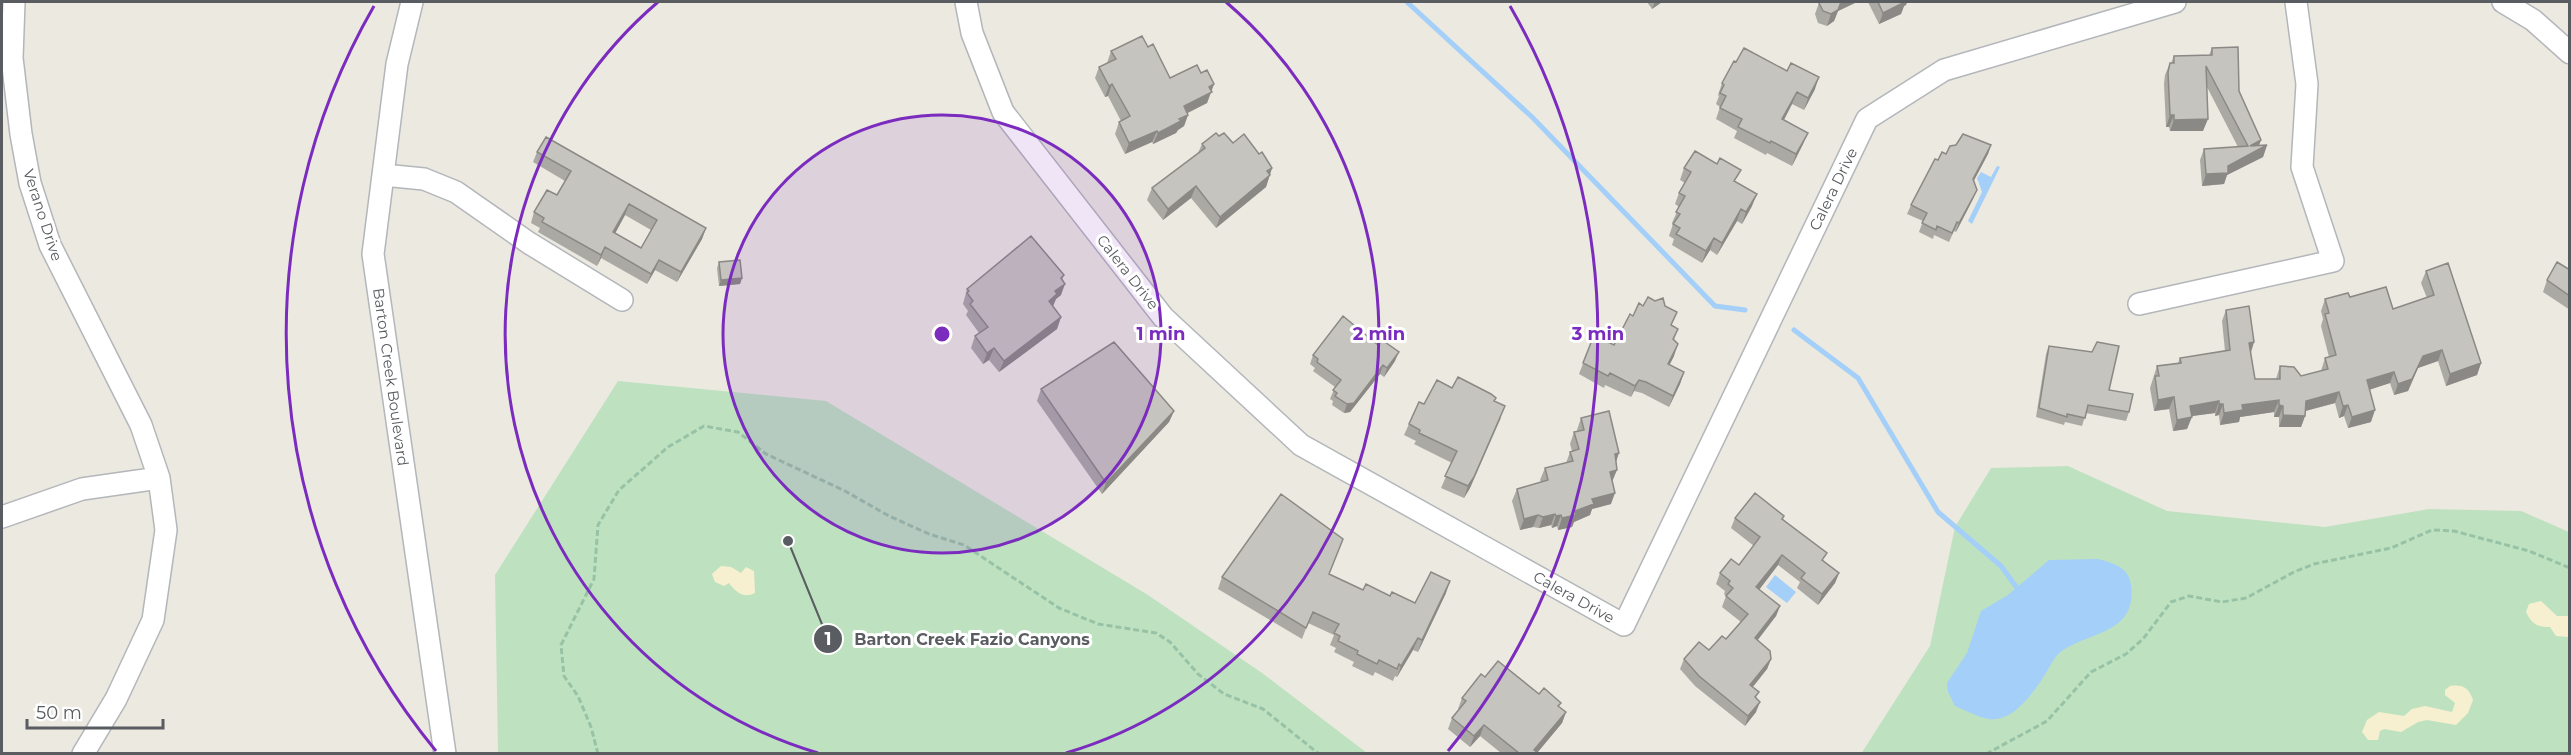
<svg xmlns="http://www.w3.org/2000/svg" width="2571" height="755" font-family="Montserrat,sans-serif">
<rect width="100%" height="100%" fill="#ebe9e0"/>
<path fill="#bee2c0" d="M618,381l208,20 322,194 114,78 105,80h-869l-3,-178z
M2068,466l99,45 158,16 104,-18 92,2 48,21v221l-708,1 69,-108 25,-119 36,-59z"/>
<path fill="#f7f0d0" d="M721,566l10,1 10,6 5,-6 8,4 1,22c-12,6 -19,-1 -26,-10l-5,3 -9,-4 -3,-8z
M2541,601l16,15h12v21l-13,-1 -6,-9c-13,0 -18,-3 -24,-15l3,-8z
M2450,686c13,-2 19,2 23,14l-5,13 -12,12 -29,-5 -9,2 -17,10 -17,-3 -4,2 -2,9h-10l-6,-8 5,-12 12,-8 25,4 8,-7 13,-3 27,6 3,-9 -10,-8v-5z"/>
<path fill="#a3cff9" d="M1997,166l3,1 -28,57 -4,-3 14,-29 -5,-14 4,-6 10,5z
M2098,559c15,4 31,8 33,26 6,49 -41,46 -69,66 -7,4 -12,15 -16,22 -11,17 -32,50 -57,46 -12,-2 -24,-9 -34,-13l-7,-14 -1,-9 20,-30 14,-42 27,-16 41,-35z
M1775,575l21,17 -9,11 -21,-16z"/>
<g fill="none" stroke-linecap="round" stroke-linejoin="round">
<path stroke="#a3cff9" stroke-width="5" d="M1407,2l125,115 183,189 30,4
M1794,330l64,48 80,134 63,54 16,22 5,2"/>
<g stroke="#b3b6ba" stroke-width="24">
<path id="minor" d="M14,2l-2,56 9,76 9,49 20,62 91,180 18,53 7,52 -13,90 -37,79 -33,55
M412,2l-15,62 -24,190 72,500
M966,2l6,31 31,79 160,205 138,128 323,180 243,-506 77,-49 231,-68
M2503,2l30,18 37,33
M383,175l41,4 32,13 73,51 93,57
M2139,304l194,-43 -31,-94 5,-83 -11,-82
M2,517l80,-28 77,-11"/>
</g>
<path stroke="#98c2a6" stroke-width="3" stroke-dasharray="6 3" stroke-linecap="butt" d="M598,754l-7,-27 -13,-31 -14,-20 -3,-31 33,-66 4,-54 21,-35 49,-43 36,-21 34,6 28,22 79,37 44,25 40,18 35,11 95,63 39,16 58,9 14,9 28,32 26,20 39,15 56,45
M1986,754l61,-33 44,-49 35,-18 17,-15 28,-37 18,-6 33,6 24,-4 48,-26 20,-8 77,-16 41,-18 22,1 75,20 41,17"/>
<use href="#minor" stroke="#fff" stroke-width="21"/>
</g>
<path fill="#aaa9a3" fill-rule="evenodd" d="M1647,2h15l-10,7z
M1818,2h39l-19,9 -4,10 -7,5 -9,-3 -3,-9 4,-11z
M1868,2h39l-1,3 -2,1 -3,8 -22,10z
M1148,47l22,31 31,-5 13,11 -7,19 -19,10v2l-4,11 -6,4 -2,3 -23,11 -1,-2 -27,12 -10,-20 4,-12 2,-1 -13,-25 -3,1 -10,-19 4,-11 8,-4 4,-12z
M2212,48l27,43 22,49 -2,6 8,-1 -4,12 -36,18 -3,9 -22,2 -2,-26 4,-11 34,-2 -31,-60 -4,44h-33l-1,-4h-3l-2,-43 1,-9 5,-12h1l3,-7 35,-1z
M1722,83l93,6 -11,21 -12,-6 -8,16 24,13 -5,11 -11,22 -25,-13 -1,2 -32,-17 3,-7 -21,-12 4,-12 -4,-3 3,-8 -1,-1z
M1219,136l40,18 13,14 -6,19 -50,41 -25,-30 -28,22 -16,-20 5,-12 46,-35 4,-9z
M1991,145l-3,9 -14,26 -1,19 -17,33 -2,-1 -5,11 -15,-7 -1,4 -14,-7 4,-11 -16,-7 4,-9 27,-45 8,-6z
M537,152l169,76 -4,11 -25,43 -22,-12 -8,14 -46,-26 -4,8 -59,-34 2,-4 -9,-5 3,-11 23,-17 8,-14 -32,-19zM625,215l26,15 -10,18 -26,-15z
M1684,168l52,14 16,24 -10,18 -5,-3 -20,34 -7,-5 -8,13 -30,-18 2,-6 -5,-3 4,-12 -1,-1 7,-16 -4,-3 4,-11 6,-10 -5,-3z
M719,262l23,16 -2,6 -21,2 -2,-18z
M2570,270v40l-27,-18 4,-12z
M2426,271l55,92 -4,12 -31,11 -8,-25 -20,7 -10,23 -14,4 -4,-12 -20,6 1,33 -23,6 -4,-12 -5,2 -4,-15 -29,8 -1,5 -4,11h-22v-10h-5v-5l-34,5 -1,5 -19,3 -1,-10 -4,1v-3l-24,3 -4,13 -14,2 -4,-22 -15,2 -4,-23 7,-22 21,-3 2,-5 45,-7 -3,-30 4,-11 28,32 -3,11 4,26h21l4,-13 21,10 20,-5 4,-13 4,-1 -8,-31 2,-7 -2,-8 4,-12 25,-2 43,12 34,-11 -6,-15z
M1064,275l-2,5 -1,15 -5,4 -3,7 8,11 -4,12 -58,43 -10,-12 -6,4 -12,-16 4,-12 4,-3 -13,-18 2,-4 -5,-7 4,-15z
M1643,306h22l7,19 6,4 -4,11v16l-5,9 15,7 -4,12 -11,23 -27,-14 -8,-2 -3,6 -26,-12 -1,3 -25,-14 15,-39 20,10 19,-29z
M2049,346l43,6 17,38 20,22 -3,9 -40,-8 -4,13 -17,-4 -1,3 -28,-8 10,-63z
M1313,355l82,6 -11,16 -4,-3 -30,38 -6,1 -12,-8 1,-4 -3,-2 5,-12 -22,-16 2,-3 -5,-4z
M1452,388l43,13 6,17 -31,70 -6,10 -23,-10 11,-25 -38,-19 2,-3 -12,-6 5,-11 15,-20z
M1041,389l133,22 -5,11 -67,72 -65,-93z
M1581,418l35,44 -4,20 -1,22 -19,5 -2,6 -16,7 -2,5 -14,3 -1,-4 -5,2 -1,-3 -12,3 -6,-1 -13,3 -8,-29 5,-12 24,-7 -1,-2 5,-12 21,-5 4,-11 2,-1 -2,-7 4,-12h3v-2z
M1735,518l48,1 41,42 15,12 -4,10 -17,22 -21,-17 3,-6 -22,-17 -19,24 21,17 -4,10 -19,24 14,19 -4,10 -14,18 4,12 -1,13 -11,14 -50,-40 -15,-17 4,-10 25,-9 17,-11 15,-17 -19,-15 4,-11 -2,-2 1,-3 -9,-7 4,-11 19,-8 15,-19 -23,-18z
M1343,539l-14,35 34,16 52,13 31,-10 -28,59 -5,-2 -16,27 -2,-1 -2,5 -18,-9 -2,4 -21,-10 2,-4 -20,-10 2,-4 -6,-3 4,-10 -26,-12 -6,16 -84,-50 4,-12z
M1485,677l54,17 20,13 7,5 -4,11 -25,30h1h-37l-21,-17 -10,11 -22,-18 4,-11 7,-9h-1l4,-11z"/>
<path fill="#8b8985" d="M1655,2h7l-10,7z
M1841,2h16l-19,9 -4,10 -7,5 4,-12z
M1901,2h6l-1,3 -2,1 -3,8 -22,10 4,-11z
M1819,77l-4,12 -11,21 4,-12z
M1112,84l-4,12 -3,1 4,-11z
M1214,84l-7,19 -28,14 5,-11z
M1797,92l-5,12 -14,27 4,-12z
M1188,115l-4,11 -6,4 -2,3 -23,11 5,-11z
M2170,115h4l-5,12h-3z
M2208,119l-5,12h-33l4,-11z
M1157,131l-5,11 -27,12 4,-11z
M1808,133l-5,11 -11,22 4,-12z
M2261,140l-4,10 10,-5 -4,12 -36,18 -3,9 -22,2 4,-12 44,-28z
M1991,145l-3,9 -18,34 3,-9z
M1272,168l-6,19 -50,41 4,-11z
M1196,186l-5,12 -28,22 5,-11z
M1977,190l-4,9 -17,33 3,-9z
M1757,194l-5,12 -10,18 4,-12z
M629,204l-4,11 -15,28 3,-11z
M1741,209l-4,12 -20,34 5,-12z
M706,228l-4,11 -25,43 4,-10z
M1714,238l-4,12 -8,13 4,-12z
M605,247l-4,11 -4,8 4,-11z
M659,260l-4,10 -8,14 4,-10z
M742,278l-2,6 -21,2 2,-6z
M1065,284l-4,11 -5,4 -3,7 -9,7 5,-12 6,-10z
M1061,317l-4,12 -58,43 5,-11z
M2254,342l-4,12 -1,-11z
M1678,344l-4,12 -10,20 4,-12z
M994,348l-5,12 -6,4 4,-11z
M2442,350l-4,11 -20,7 -10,23 -14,4 4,-11 25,-28z
M1399,352l-4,9 -11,16 3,-9z
M2481,363l-4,12 -31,11 4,-12z
M1383,365l-3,9 -30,38 -6,1 3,-9z
M1684,372l-4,12 -11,23 4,-11z
M2394,372l-4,11 -27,9 4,-12z
M1639,380l-5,11 -3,6 4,-11z
M2339,392l-4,11 -34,9 5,-11z
M2174,397l-5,12 -15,2 4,-11z
M2279,400l-5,12 -34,5 -1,5 -19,3 4,-12 18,-8z
M2219,401l-4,12 -30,4 5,-11z
M2219,404h4l-4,11 -4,1z
M2279,405l4,1 -4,11h-5z
M2348,405l-4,11 -5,2 4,-12z
M1505,406l-35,82 -6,10 4,-12z
M2375,410l-4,12 -23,6 4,-11z
M1174,411l-5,11 -67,72 4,-11z
M2283,415l22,1 -4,11h-22z
M2192,417l-5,12 -14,2 4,-11z
M1619,453l-4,12v-11z
M1617,470l-5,12 -2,-10z
M1615,493l-4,11 -19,5 -2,6 -16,7 -2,5 -14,3 4,-12 30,-19z
M1555,514l-4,11 -12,3 4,-11z
M1538,515l-5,12 -13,3 4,-11z
M1561,515l-4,11 -5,2 4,-12z
M1782,555l-4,10 -25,33 3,-11z
M1839,573l-4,10 -17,22 4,-11z
M1450,581l-4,12 -28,59 4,-12z
M1780,606l-4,10 -25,33 4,-11z
M1418,638l-5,12 -16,27 4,-11z
M1771,659l-4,10 -21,26 4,-10z
M1760,702l-4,10 -11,14 3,-10z
M1566,712l-4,11 -25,30 -3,-3z
M1484,725l-4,11 -10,11 4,-11z"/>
<path fill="#c6c4be" stroke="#8b8985" stroke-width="1.5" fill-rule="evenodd" d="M1819,2h22l-3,8 -7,4 -8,-3 -4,-8z
M1878,2h27l-22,11z
M1142,36l6,11 5,-3 17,34 27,-13 4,8 6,-3 7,14 -5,3 3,5 -28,14 4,9 -9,4 2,2 -23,12 -1,-2 -28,12 -10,-21 11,-6 -18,-32 -3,2 -10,-19 17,-8 -5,-8z
M2238,47l1,44 22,49 -11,6 17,-1 -39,21v7l-22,1 -2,-25 44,-3 -42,-80 2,53 -34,1v-5h-4l-2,-43 2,-9h4v-7l38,-1v-7z
M1744,48l43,23 4,-8 28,14 -11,21 -11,-6 -15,27 26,14 -12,21 -25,-13 -1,2 -32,-16 4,-8 -22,-11 6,-12 -6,-3 4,-8 -2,-2 12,-22 2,1z
M1216,133l3,3 5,-3 9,10 11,-9 15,20 3,-2 10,16 -5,3 3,4 -50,42 -24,-31 -28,23 -16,-21 53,-40 -3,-4z
M1963,134l28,11 -18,34 4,11 -18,33 -2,-1 -5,11 -15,-7 -1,4 -14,-7 5,-10 -16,-8 24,-46 3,1 4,-8 4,2 4,-8 6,-1z
M546,137l160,91 -25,44 -22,-12 -8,14 -46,-27 -4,8 -59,-33 2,-4 -10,-6 13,-22 10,5 14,-24 -34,-19zM629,204l28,16 -16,28 -28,-16z
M1695,151l22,13 3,-6 21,12 -7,11 23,13 -11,18 -5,-3 -19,34 -8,-5 -8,13 -30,-17 4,-6 -7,-4 7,-10 -4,-2 9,-16 -6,-3 12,-21 -7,-4z
M1031,236l33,39 -3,3 4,6 -10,7 2,3 -8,7 12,16 -57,44 -10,-13 -7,5 -12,-17 13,-9 -18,-23 3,-3 -6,-8 2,-2 -2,-2z
M740,260l2,18 -21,2 -2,-18z
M2557,262l13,8v26l-23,-16z
M2448,263l33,100 -31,11 -8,-24 -19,6 -11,23 -14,5 -4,-12 -27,8 8,30 -23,7 -4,-12 -5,1 -4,-14 -33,9 -1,15 -22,-1v-9l-4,-1v-5l-37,5 1,5 -19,3 -1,-9h-4v-3l-29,5 2,11 -15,3 -3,-23 -16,3 -3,-24h4l-2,-10 24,-3 -1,-5 50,-8 -4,-40 23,-4 5,36 -5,1 6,36h25v-13l14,1 7,9 27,-7 -3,-11 11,-3 -11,-41 4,-1 -4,-14 23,-6 2,4 36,-10 7,22 41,-14 -8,-24z
M1648,297l7,4 8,-3 2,8 12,6 -6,13 7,4 -5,10 5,5 -10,20 16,8 -11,24 -27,-14 -7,-2 -4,6 -25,-13 -2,3 -25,-13 11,-28 20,10 16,-31 3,2 6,-13 4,3z
M1343,316l35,29 4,-5 17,12 -12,16 -4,-3 -29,38 -7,1 -12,-8 2,-3 -4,-3 8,-10 -24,-18 1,-3 -5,-4z
M1114,342l60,69 -68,72 -65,-94z
M2097,342l22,4 -10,44 24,4 -4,18 -41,-7 -3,13 -18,-4v3l-28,-9 10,-62 43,6z
M1458,377l33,17 5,4 -2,3 11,5 -31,71 -6,9 -23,-10 12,-25 -38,-18 1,-3 -11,-6 10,-22 5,2 13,-24 15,8z
M1609,411l10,42 -4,1 2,16 -7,2 5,21 -23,6 2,5 -19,7 1,4 -14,3 -1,-3 -5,1 -1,-2 -12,3 -5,-2 -14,4 -7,-30 31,-9 -3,-12 28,-7 -3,-9 9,-3 -5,-17 10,-2 -3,-12z
M1755,493l29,23 -2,3 45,34 -5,7 17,13 -17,21 -21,-16 4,-5 -23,-18 -26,32 24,19 -25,32 15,13 1,8 -21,26 9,7 -4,5 5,5 -12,14 -49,-40 -15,-17 15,-17 10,8 13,-14 4,3 22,-25 -22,-18 7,-8 -5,-4 2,-3 -10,-8 11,-14 8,6 21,-28 -25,-19z
M1281,494l62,45 -14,35 34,16 3,-6 24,12 2,-4 23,11 16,-31 19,9 -28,59 -4,-2 -17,28 -2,-2 -2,5 -18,-9 -2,4 -20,-10 1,-3 -20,-10 2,-5 -6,-3 5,-9 -26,-12 -7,16 -84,-51z
M1498,661l41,33 5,-6 17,15 -3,3 8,6 -32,38 4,3h-19l-35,-28 -10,11 -22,-18 14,-17 -4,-3 19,-24 4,3z"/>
<circle cx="942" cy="334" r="219" fill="#7b2cbf" fill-opacity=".12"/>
<g fill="none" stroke="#7b2cbf" stroke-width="3">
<circle cx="942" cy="334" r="219"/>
<path d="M818 753A437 437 0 0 1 658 2M1226 2A437 437 0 0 1 1066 753"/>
<path d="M436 751A656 656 0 0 1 374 6M1510 6A656 656 0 0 1 1448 751"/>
</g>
<g text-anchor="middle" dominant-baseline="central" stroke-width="6" stroke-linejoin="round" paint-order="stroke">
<g font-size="15" fill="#595c60" stroke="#fff">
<text transform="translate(1833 189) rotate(-64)">Calera Drive</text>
<text transform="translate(43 215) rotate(72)">Verano Drive</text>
<text transform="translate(1128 272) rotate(52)">Calera Drive</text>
<text transform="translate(391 377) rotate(82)">Barton Creek Boulevard</text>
<text transform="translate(1574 597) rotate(29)">Calera Drive</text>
</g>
</g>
<circle cx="942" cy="334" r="9" fill="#7b2cbf" stroke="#fff" stroke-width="3"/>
<g font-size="18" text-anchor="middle" font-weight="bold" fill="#7b2cbf" stroke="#fff" stroke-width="6" stroke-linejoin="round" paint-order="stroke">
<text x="1161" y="340">1 min</text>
<text x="1379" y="340">2 min</text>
<text x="1598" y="340">3 min</text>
</g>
<path fill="none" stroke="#595c60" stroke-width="2" d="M788 541L828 639"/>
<g fill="#595c60" stroke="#fff" stroke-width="2">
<circle cx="788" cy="541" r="6"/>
<circle cx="828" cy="639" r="15"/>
</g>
<g font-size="18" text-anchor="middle" font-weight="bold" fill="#fff">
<text x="828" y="645">1</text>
</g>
<g font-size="16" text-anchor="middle" font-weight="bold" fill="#595c60" stroke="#fff" stroke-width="6" stroke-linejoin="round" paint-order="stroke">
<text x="972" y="645">Barton Creek Fazio Canyons</text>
</g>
<rect width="2571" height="755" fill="none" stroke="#595c60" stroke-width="6"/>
<path d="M27 719v9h136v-9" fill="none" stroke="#595c60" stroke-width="3"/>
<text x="36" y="719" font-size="18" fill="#595c60" stroke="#ffffff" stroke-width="4.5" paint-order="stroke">50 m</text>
</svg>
